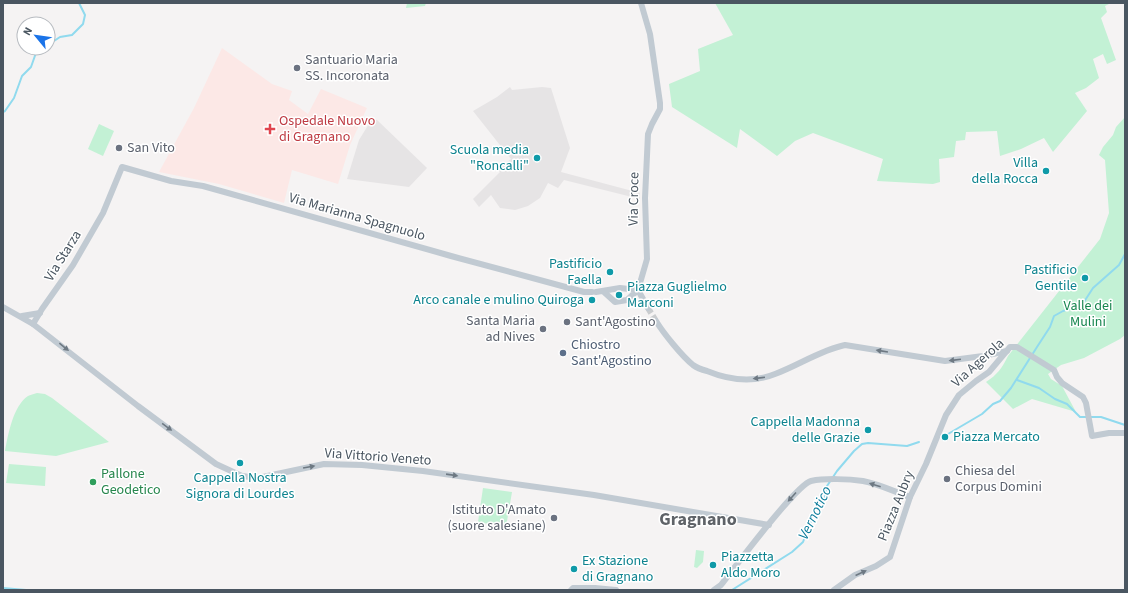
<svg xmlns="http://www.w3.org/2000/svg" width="1128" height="593" viewBox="0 0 1128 593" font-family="'Source Sans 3',sans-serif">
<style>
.education{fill:#e6e4e5}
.medical{fill:#fce8e6}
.green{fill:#c3f1d5}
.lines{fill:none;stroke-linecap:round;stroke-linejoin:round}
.stream{stroke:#90daee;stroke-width:2}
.minor-tunnel{stroke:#caccce;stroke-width:6;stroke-dasharray:6 3;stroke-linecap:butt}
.minor{stroke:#c1cad2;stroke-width:6}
.oneway{fill:#6e7983}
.worship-dot{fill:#6b7280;stroke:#fff;stroke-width:1.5}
.health-dot{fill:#e0444e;stroke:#fff;stroke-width:1.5}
.culture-dot{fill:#0f9aa8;stroke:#fff;stroke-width:1.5}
.service-dot{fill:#5c6f8a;stroke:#fff;stroke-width:1.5}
.leisure-dot{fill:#2e9e5b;stroke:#fff;stroke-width:1.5}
.labels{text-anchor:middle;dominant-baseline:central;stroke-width:3;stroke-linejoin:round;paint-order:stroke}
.worship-label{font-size:14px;fill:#5b616d;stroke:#fff;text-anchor:start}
.health-label{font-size:14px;fill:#be3a42;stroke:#fff;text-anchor:start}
.culture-label{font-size:14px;fill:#0d838f;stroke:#fff;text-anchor:end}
.street-label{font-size:14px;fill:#4a5661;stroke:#fff}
.park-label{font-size:14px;fill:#17864f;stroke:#fff}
.service-label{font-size:14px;fill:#4e5e75;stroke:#fff;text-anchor:start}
.leisure-label{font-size:14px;fill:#27864d;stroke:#fff;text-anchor:start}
.water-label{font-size:15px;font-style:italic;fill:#0c7c9b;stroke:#fff}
.district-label{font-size:18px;font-weight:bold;fill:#5f6368;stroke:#fff}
</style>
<rect width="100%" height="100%" fill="#f5f3f3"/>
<g class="education">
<polygon points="510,87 512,90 542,87 551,88 570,148 561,172 640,193 640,199 564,180 558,188 548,183 540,198 528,206 515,210 500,208 491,195 479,207 473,199 500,172 497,170 511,159 473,111 497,97"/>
<polygon points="372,119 377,120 427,168 409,187 347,179 359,140"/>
</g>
<polygon class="medical" points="222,48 272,84 292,91 289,100 308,114 321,89 367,108 350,145 338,184 292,170 284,203 219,184 159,172 194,108"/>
<g class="green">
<polygon points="407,3 426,3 425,6 406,8"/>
<polygon points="715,3 1111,3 1105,6 1107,12 1101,18 1116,60 1107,64 1103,54 1093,59 1099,78 1086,88 1075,93 1087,111 1053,152 1044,138 1021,149 1000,156 997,131 966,132 965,140 956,141 954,157 939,159 940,182 933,184 877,181 883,159 813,133 795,141 777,156 740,129 737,148 672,107 669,84 700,71 698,49 733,35"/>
<path d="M1125,117V335L1120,339L1084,358L1061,365L1048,374L1051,379L1062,386L1076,412L1032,399L1013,409L986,382C997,375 1002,368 1008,356L1100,239L1109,213L1105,160L1099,155L1103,147L1113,135L1116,127Z"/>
<polygon points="99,124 114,131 103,156 88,149"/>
<path d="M37,393L45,394L52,398L109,442L56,456L5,451C8,435 13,406 28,396C30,395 34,394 37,393Z"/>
<polygon points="9,464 46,467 45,486 6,483"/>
<polygon points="483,488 512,492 506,527 478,522"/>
<polygon points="696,550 704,551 703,562 697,568 694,567"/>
</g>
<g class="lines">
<g class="stream">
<polyline points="48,45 60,37 72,35 83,24 85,15 79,3"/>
<polyline points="3,112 5,111 14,98 22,76 31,67 37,50 41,48"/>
<polyline points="1017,380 1039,388 1055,399 1067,404 1080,417 1101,417 1125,425"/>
<polyline points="948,434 982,414 993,404 1000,401 1011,388 1037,347 1050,327 1054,316 1063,311 1082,305 1093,288 1119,265 1125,254"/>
<polyline points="3,588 26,590"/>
<polyline points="480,590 492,590"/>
<polyline points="732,590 792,552 803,542 816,508 825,497 827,486 837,471 854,451 862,444 868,443 907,446 919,442"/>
</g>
<polyline class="minor-tunnel" points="648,308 656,321"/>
<g class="minor">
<polyline points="641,3 650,34 660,103 660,109 652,124 648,134 645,198 647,259 638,290 648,308"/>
<polyline points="596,292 620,288 638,290 627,300 615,302 604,292"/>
<polyline points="3,307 33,324 42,309 73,265 103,213 122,167 171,181 203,186 451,256 584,292 592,292"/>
<polyline points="22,316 40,313"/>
<path d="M656,321C664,334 682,356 693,365C697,368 703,370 707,371C729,380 753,383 775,374C799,365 821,350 845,345L945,361L983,356L1007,351"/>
<polyline points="33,324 138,406 216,464 242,476 258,478 324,464 362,465 423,471 594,495 769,525"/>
<polyline points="571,590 573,588 595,588 616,590"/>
<path d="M714,590L721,585C735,567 796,485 811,481C825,478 849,479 863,481C879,484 895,492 910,497"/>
<polyline points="834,590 855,575 876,566 890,557 910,497 926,464 946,415 959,395 976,381 989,372 1010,347 1017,347 1054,370 1057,377 1062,383 1083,397 1086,403 1092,436 1109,433 1125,433"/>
</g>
</g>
<defs><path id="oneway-solid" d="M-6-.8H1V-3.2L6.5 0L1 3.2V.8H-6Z"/></defs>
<g class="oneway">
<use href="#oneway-solid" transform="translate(64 347) rotate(39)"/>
<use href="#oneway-solid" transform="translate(882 351) rotate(-171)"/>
<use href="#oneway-solid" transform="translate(955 360) rotate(173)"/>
<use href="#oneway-solid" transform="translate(759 378) rotate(173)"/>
<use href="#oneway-solid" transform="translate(167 427) rotate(36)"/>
<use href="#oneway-solid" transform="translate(309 467) rotate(-10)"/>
<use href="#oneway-solid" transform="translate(452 475) rotate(8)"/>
<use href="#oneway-solid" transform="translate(875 485) rotate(-162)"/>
<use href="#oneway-solid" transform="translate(792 497) rotate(132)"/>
<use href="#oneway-solid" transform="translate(861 573) rotate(-25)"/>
</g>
<g class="worship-dot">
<circle cx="297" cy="68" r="4"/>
<circle cx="119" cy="148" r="4"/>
<circle cx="567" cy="322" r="4"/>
<circle cx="543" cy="329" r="4"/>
<circle cx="947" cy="479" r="4"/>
<circle cx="554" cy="518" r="4"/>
</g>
<path class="health-dot" d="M268 123h4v4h4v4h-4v4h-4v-4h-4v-4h4z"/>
<g class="culture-dot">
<circle cx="537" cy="158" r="4"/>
<circle cx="1046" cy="171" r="4"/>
<circle cx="610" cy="272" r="4"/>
<circle cx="1085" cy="278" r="4"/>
<circle cx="619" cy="295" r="4"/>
<circle cx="592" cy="300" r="4"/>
<circle cx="868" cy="430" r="4"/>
<circle cx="945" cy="437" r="4"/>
<circle cx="240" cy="463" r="4"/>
<circle cx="713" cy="565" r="4"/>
<circle cx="574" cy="569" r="4"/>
</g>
<circle class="service-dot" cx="563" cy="353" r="4"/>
<circle class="leisure-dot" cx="93" cy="482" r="4"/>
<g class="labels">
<g class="worship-label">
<text x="305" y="60">Santuario Maria<tspan x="305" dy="16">SS. Incoronata</tspan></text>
<text x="127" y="148">San Vito</text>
<text x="535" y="321" text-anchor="end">Santa Maria<tspan x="535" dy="16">ad Nives</tspan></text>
<text x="575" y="322">Sant'Agostino</text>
<text x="955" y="471">Chiesa del<tspan x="955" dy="16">Corpus Domini</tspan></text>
<text x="546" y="510" text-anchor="end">Istituto D'Amato<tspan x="546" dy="16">(suore salesiane)</tspan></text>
</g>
<g class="health-label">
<text x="279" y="121">Ospedale Nuovo<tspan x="279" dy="16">di Gragnano</tspan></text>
</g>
<g class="culture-label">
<text x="529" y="150">Scuola media<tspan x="529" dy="16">"Roncalli"</tspan></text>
<text x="1038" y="163">Villa<tspan x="1038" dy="16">della Rocca</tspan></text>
<text x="602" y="264">Pastificio<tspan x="602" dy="16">Faella</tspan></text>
<text x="1077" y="270">Pastificio<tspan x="1077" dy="16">Gentile</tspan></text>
<text x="627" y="287" text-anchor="start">Piazza Guglielmo<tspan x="627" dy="16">Marconi</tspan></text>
<text x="584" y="300">Arco canale e mulino Quiroga</text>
<text x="860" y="422">Cappella Madonna<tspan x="860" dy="16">delle Grazie</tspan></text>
<text x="953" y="437" text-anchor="start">Piazza Mercato</text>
<text x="240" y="478" text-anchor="middle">Cappella Nostra<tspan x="240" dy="16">Signora di Lourdes</tspan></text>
<text x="721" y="557" text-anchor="start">Piazzetta<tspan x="721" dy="16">Aldo Moro</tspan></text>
<text x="582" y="561" text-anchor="start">Ex Stazione<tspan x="582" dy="16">di Gragnano</tspan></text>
</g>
<g class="street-label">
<text transform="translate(634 199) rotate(-89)">Via Croce</text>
<text transform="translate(357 217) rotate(16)">Via Marianna Spagnuolo</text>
<text transform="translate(63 256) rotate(-58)">Via Starza</text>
<text transform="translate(978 363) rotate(-42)">Via Agerola</text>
<text transform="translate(378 457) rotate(4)">Via Vittorio Veneto</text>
<text transform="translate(896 506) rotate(-68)">Piazza Aubry</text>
</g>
<g class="park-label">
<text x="1088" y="306">Valle dei<tspan x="1088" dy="16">Mulini</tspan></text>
</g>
<g class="service-label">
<text x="571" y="345">Chiostro<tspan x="571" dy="16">Sant'Agostino</tspan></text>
</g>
<g class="leisure-label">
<text x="101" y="474">Pallone<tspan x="101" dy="16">Geodetico</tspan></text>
</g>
<g class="water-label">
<text transform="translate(815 513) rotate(-64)">Vernotico</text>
</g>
<g class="district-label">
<text x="698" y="519">Gragnano</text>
</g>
</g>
<rect width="1128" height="593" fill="none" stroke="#4a5661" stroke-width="8"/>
<g transform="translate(36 36) rotate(299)"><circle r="19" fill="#ffffff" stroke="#b7bbc0"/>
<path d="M0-3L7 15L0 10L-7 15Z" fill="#1a73e8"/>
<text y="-6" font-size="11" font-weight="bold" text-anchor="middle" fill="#4a5661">N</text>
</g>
</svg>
